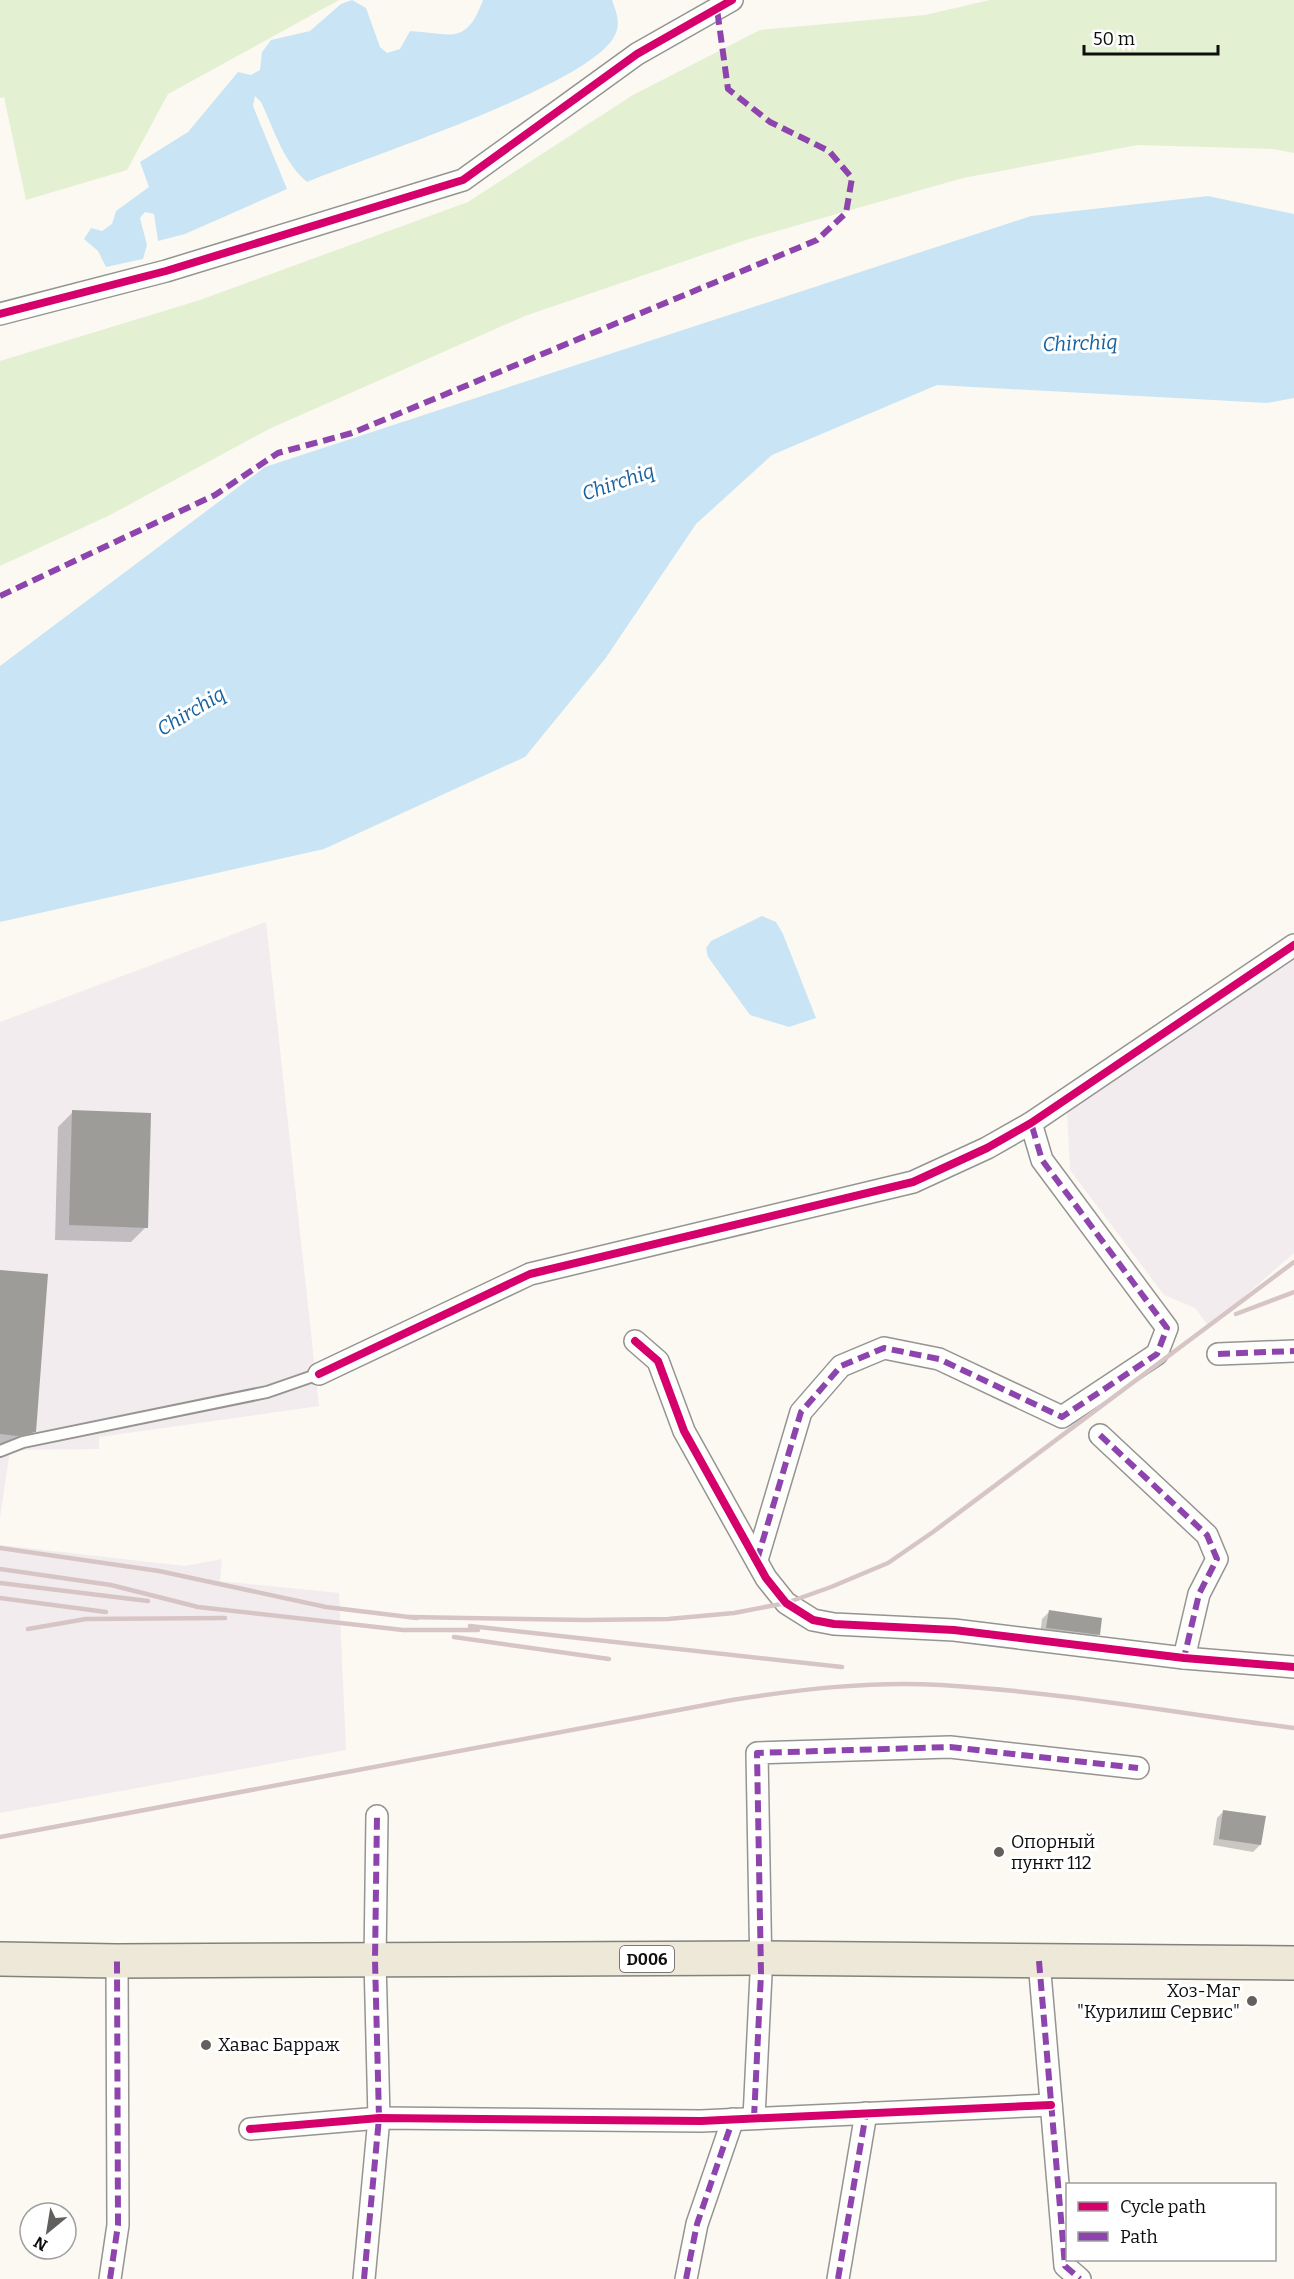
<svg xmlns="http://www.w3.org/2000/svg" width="1294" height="2279" viewBox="0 0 1294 2279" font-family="Bitter,serif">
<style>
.industrial{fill:#f2ecef}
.green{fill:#e4f0d2}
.water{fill:#c9e5f5}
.shadow{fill:#0003}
.building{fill:#9e9c98}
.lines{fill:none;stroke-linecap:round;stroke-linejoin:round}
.service-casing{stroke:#959491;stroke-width:14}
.minor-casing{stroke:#959491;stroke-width:24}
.primary-casing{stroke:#82817e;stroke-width:36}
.service{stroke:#fefefd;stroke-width:10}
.minor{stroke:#fefefd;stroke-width:21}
.primary{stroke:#ede8d8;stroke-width:33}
.rail{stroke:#d7c5c5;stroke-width:4.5}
.quiet{stroke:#8e44ad;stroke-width:6;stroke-dasharray:12 6;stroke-linecap:butt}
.cycleway-casing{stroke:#fff;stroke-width:11}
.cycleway{stroke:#d6006c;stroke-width:8}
.poi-dot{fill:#61605e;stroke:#fff;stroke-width:2}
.labels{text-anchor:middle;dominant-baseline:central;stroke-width:6;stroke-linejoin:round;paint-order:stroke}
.shield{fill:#fff;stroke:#565656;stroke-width:1.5}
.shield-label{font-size:16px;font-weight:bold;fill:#0e0e0e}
.poi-label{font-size:18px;fill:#0e0e0e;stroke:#fff;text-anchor:start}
.water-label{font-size:20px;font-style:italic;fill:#1662a0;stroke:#fff}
</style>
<rect width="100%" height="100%" fill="#fbf9f2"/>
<g class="industrial">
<polygon points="266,922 319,1406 99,1437 99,1449 10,1450 0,1518 0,1022"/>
<polygon points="1294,958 1294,1253 1209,1327 1195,1308 1164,1295 1070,1170 1067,1112"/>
<polygon points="0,1545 185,1566 222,1559 220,1581 339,1593 346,1750 0,1813"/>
</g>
<g class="green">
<polygon points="0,0 339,0 168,94 127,170 26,200 4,97 0,98"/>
<polygon points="990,0 1294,0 1294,153 1273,149 1138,145 963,178 749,239 525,316 269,429 110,515 0,566 0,361 200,300 468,202 633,95 760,30 925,15"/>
</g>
<g class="water">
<path d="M352,0L366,8L380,47L387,53L400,49L410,31C450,33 466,47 483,0H612C616,11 621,23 615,35C592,85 365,157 307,182C283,162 274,129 261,102L255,96L253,106L287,189L185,234L158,241L154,214L145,212L140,218L147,245L143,259L106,267L98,251L84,239L91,228L102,231L112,224L116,211L149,187L140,162L188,132L238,72L251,75L260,70L262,52L271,40L310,31L341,4Z"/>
<polygon points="1208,196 1294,214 1294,398 1267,403 937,385 772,455 696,524 605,659 525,757 324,849 0,922 0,666 265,467 1031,216"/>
<polygon points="762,916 776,922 783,934 816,1018 789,1027 750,1015 708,957 706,948 711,941"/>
</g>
<g class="shadow">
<polygon points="73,1112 146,1227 131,1242 55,1240 58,1127"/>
<polygon points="0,1271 34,1431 23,1442 0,1446"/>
<polygon points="1049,1612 1098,1634 1091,1641 1040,1635 1042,1619"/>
<polygon points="1224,1811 1260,1845 1253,1852 1213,1845 1217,1818"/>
</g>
<g class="building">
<polygon points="72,1110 151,1113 148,1228 69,1225"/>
<polygon points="0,1270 48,1274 36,1432 18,1436 0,1434"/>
<polygon points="1049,1610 1102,1618 1100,1635 1046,1628"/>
<polygon points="1223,1810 1266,1816 1261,1845 1219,1839"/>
</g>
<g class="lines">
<g class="service-casing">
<polyline id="service" points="0,1451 23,1442 267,1392 319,1374"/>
</g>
<g class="minor-casing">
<g id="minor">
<polyline points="0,314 166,271 463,180 637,54 732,0"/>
<polyline points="635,1341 658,1361 684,1431 766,1578 786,1603 813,1620 834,1624 954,1630 1184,1658 1294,1667"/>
<polyline points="1218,1354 1294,1351"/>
<polyline points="319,1374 530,1274 913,1182 987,1148 1031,1123 1294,945"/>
<polyline points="1100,1435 1207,1535 1217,1559 1199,1594 1184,1658"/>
<polyline points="757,1560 801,1412 841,1366 884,1348 939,1359 1062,1417 1157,1354 1167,1328 1042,1160 1031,1123"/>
<polyline points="1039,1961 1065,2266 1080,2279"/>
<polyline points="754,2118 761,1974 757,1753 950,1747 1138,1768"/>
<polyline points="250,2129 379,2118 701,2121 1051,2105"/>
<polyline points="110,2279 118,2225 117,1961"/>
<polyline points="364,2279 379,2118 375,1960 377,1816"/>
<polyline points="686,2279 697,2224 733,2119"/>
<polyline points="838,2279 866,2113"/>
</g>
</g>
<g class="primary-casing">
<polyline id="primary" points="0,1959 117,1961 761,1958 1294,1963"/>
</g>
<use href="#service" class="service"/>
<use href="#minor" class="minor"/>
<use href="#primary" class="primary"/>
<g class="rail">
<polyline points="1236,1314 1294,1292"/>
<polyline points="0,1548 159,1571 326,1607 417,1618"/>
<polyline points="0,1569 111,1585 198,1607 403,1630 478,1630"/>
<polyline points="0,1583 148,1601"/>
<polyline points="0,1598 106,1612"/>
<polyline points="409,1617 586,1620 668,1619 734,1613 786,1603 831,1587 888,1563 933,1532 1294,1262"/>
<polyline points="470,1626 842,1667"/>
<polyline points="28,1629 86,1619 225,1618"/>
<polyline points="454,1637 609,1659"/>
<path d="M0,1837L732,1700C802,1689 871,1681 941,1685C1059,1692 1177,1713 1294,1728"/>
</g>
<g class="quiet">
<polyline points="0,596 215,495 278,453 352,433 817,240 846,213 852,178 829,151 770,122 728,89 717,9"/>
<polyline points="1218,1354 1294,1351"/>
<polyline points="1100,1435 1207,1535 1217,1559 1199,1594 1184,1658"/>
<polyline points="757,1560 801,1412 841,1366 884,1348 939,1359 1062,1417 1157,1354 1167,1328 1042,1160 1031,1123"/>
<polyline points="1039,1961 1065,2266 1080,2279"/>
<polyline points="754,2118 761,1974 757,1753 950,1747 1138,1768"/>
<polyline points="110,2279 118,2225 117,1961"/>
<polyline points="364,2279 379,2118 375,1960 377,1816"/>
<polyline points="686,2279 697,2224 733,2119"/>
<polyline points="838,2279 866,2113"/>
</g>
<g class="cycleway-casing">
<g id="cycleway">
<polyline points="0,314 166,271 463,180 637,54 732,0"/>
<polyline points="635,1341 658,1361 684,1431 766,1578 786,1603 813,1620 834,1624 954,1630 1184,1658 1294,1667"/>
<polyline points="319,1374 530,1274 913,1182 987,1148 1031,1123 1294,945"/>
<polyline points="250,2129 379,2118 701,2121 1051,2105"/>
</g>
</g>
<use href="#cycleway" class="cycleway"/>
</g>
<g class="poi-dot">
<circle cx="999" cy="1852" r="6"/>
<circle cx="1252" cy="2001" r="6"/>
<circle cx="206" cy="2045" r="6"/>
</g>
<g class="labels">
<rect class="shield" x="620" y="1946" width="54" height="26" rx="4.5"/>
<g class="shield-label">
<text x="647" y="1959">D006</text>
</g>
<g class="poi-label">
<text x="1011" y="1842">Опорный<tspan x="1011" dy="21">пункт 112</tspan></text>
<text x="1240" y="1991" text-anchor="end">Хоз-Маг<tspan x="1240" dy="21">"Курилиш Сервис"</tspan></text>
<text x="218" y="2045">Хавас Барраж</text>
</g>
<g class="water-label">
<text transform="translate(1080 343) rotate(-2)">Chirchiq</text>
<text transform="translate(618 482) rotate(-19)">Chirchiq</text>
<text transform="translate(191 711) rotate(-31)">Chirchiq</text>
</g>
</g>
<rect x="1066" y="2183" width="210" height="78" fill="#ffffff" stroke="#9f9f9f" stroke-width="1.5"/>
<rect x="1078" y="2202" width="30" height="9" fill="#d6006c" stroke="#9f9f9f" stroke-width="1.5"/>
<text x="1120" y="2213" font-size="18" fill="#0e0e0e">Cycle path</text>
<rect x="1078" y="2232" width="30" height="9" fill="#8e44ad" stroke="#9f9f9f" stroke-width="1.5"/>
<text x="1120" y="2243" font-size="18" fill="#0e0e0e">Path</text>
<g transform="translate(48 2231) rotate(210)"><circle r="28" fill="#ffffff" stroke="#9f9f9f" stroke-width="1.5"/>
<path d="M0-4.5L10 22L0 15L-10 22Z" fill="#61605e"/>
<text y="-9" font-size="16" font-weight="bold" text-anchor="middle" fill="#0e0e0e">N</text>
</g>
<path d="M1084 45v9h134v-9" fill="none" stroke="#0e0e0e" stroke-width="3"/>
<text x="1093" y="45" font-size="18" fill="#0e0e0e" stroke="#ffffff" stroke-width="4.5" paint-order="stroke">50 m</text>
</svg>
